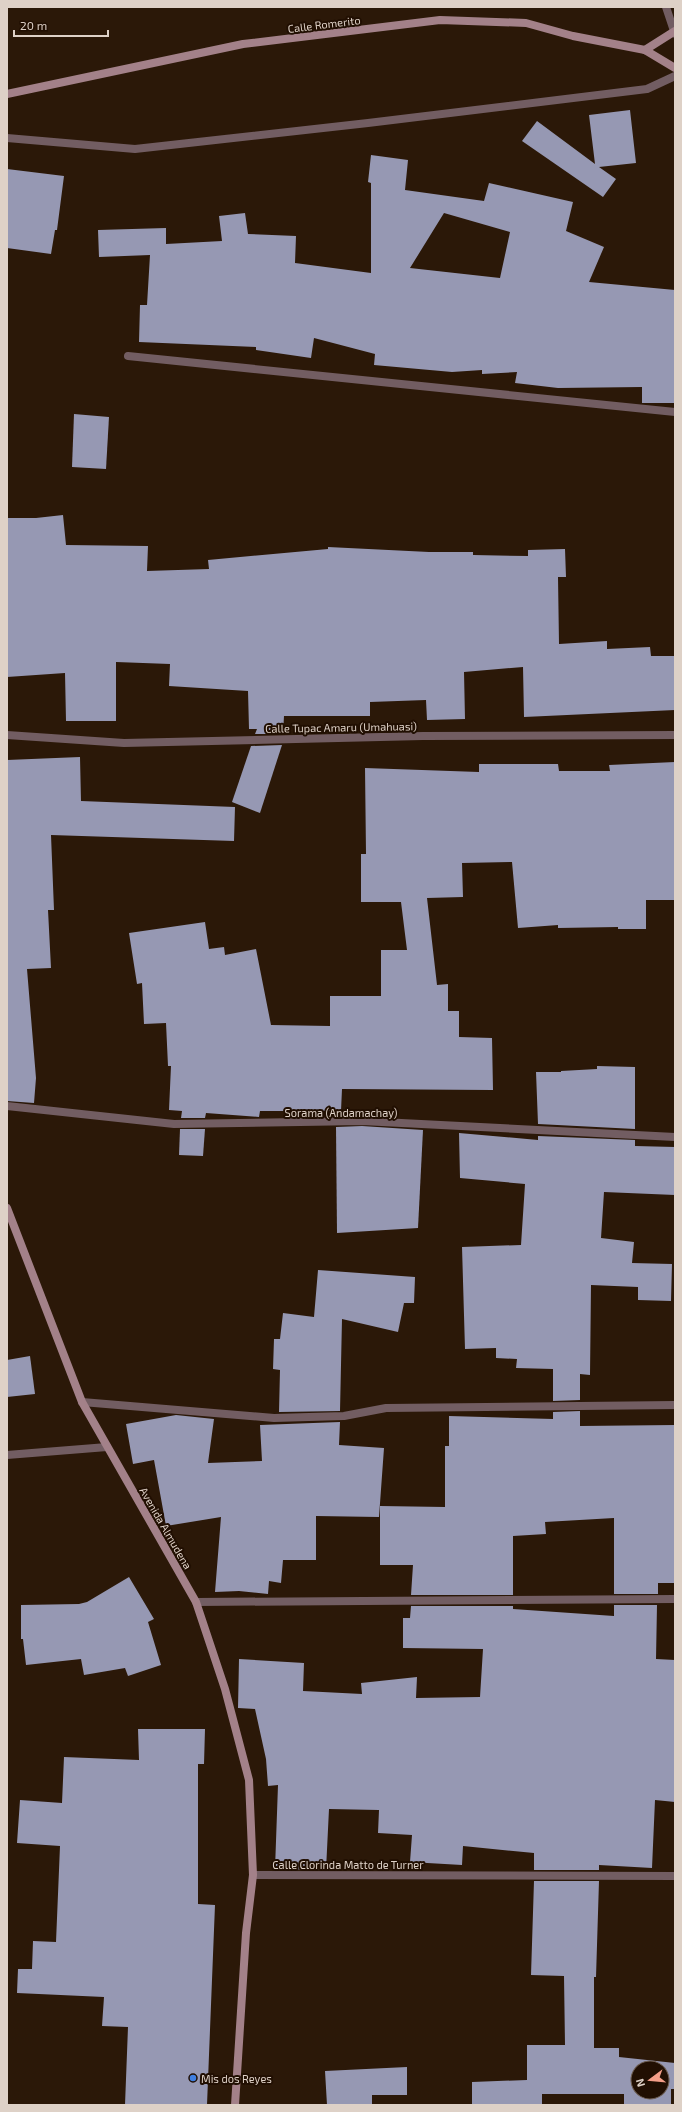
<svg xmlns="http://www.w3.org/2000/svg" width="682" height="2112" viewBox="0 0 682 2112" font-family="'Exo 2',sans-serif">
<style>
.building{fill:#9698b3;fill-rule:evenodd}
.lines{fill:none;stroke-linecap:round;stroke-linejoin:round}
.street{stroke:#725d62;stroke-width:8}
.secondary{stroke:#a38189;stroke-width:8}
.shop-dot{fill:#3f7fe0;stroke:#210f02;stroke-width:1.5}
.labels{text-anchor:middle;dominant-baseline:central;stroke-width:4;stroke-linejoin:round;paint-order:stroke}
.street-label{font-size:11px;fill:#ded1c7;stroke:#210f02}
.poi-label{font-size:11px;fill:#ded1c7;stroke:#210f02;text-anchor:start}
</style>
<rect width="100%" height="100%" fill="#2b1808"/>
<g class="building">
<polygon points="630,110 636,163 599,167 616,179 603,197 522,141 537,121 595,164 589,115"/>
<path d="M371,155L408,160L405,190L484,201L489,183L573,202L566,231L604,247L589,282L675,290V403H642V387L558,388L515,383L517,372L482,374V370L452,372L374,365L375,354L314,338L311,358L256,350V347L139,342L140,305H147L150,255L99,257L98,230L166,228V244L222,241L219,216L245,213L248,234L296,236L295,263L371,273V183L368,182ZM444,213L510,232L500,278L410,268Z"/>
<polygon points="7,169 64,176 57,230 55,230 51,254 7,248"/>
<polygon points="74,414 109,417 106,469 72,467"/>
<polygon points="63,515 66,545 148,546 147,571 209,569 208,560 328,549 328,547 429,552 473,552 473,555 528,556 528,550 565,549 566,577 558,577 559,644 607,641 607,649 650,647 651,656 675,656 675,710 524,717 523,667 464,672 465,719 427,720 426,700 370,702 370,716 284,716 283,734 255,734 257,729 249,729 248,691 169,686 170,664 116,662 116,721 66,721 65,673 7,677 7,518 36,518"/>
<polygon points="282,745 260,813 232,802 251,746"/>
<polygon points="80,757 81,801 235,807 234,841 51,835 54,910 48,910 51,968 27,969 36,1078 34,1103 7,1101 7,760"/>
<polygon points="675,762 675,900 646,900 646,929 618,929 618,927 558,928 558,925 518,928 512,862 462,863 463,897 427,898 437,985 448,984 448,1011 459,1011 459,1037 492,1038 493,1090 342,1089 341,1111 260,1111 259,1117 206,1113 205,1118 181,1118 182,1111 169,1110 171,1066 168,1066 166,1023 144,1024 142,983 137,984 129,933 205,922 209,949 224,947 225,955 256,949 271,1025 330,1026 330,996 381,996 381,950 407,950 401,902 361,902 361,854 366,854 365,768 479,772 479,764 558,764 559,771 610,771 609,765"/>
<polygon points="597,1066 635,1067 635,1129 538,1124 536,1072 561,1072 561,1071 597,1069"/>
<polygon points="362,1126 423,1130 418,1228 337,1233 336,1127"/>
<polygon points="180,1129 205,1129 203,1156 179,1155"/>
<polygon points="459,1133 538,1140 538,1136 635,1140 635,1146 675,1147 675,1195 604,1192 601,1238 634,1242 632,1263 672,1264 671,1301 638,1300 638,1287 591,1285 590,1375 580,1374 580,1400 553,1401 553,1369 516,1368 517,1359 496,1358 496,1348 465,1349 462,1247 521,1245 525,1184 460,1178"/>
<polygon points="318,1270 415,1277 414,1303 404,1303 398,1332 342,1319 340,1411 279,1412 280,1370 273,1369 274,1339 280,1339 283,1313 314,1317"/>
<polygon points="30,1356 35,1394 7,1397 7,1360"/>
<polygon points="580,1411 580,1426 675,1425 675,1583 658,1583 658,1594 614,1594 614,1518 545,1522 546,1534 513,1536 513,1595 411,1595 413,1565 380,1565 380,1506 445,1507 445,1446 449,1446 449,1416 553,1419 553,1412"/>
<polygon points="176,1415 214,1419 208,1463 262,1461 260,1425 340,1422 339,1445 384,1448 379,1517 316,1516 316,1560 283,1560 281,1583 269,1581 268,1594 239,1591 215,1592 221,1517 166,1526 154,1460 133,1464 126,1424"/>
<polygon points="129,1577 154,1619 148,1622 161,1665 128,1676 125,1668 84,1675 81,1659 26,1665 23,1639 21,1639 21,1605 79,1604 87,1602"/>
<polygon points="614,1605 657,1605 656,1659 675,1660 675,1802 655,1800 652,1868 599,1865 599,1870 534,1870 534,1853 463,1846 462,1865 410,1862 412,1835 378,1833 379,1810 329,1809 326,1870 275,1869 278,1785 268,1786 266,1759 255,1709 238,1708 239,1659 304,1663 303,1691 362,1694 361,1683 417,1677 416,1698 480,1697 483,1649 403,1648 403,1618 410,1618 411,1606 513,1606 513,1609 614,1616"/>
<polygon points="138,1729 205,1729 204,1764 198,1764 198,1904 215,1905 207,2105 125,2105 128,2027 102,2026 104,1997 17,1993 18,1969 32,1969 33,1941 56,1942 60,1846 17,1843 20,1800 62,1803 64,1757 139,1760"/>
<path d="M534,1881H599L596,1977H594V2048H619V2057L675,2063V2089H671V2105H624V2094H542V2105H472V2082L527,2080V2045H565L564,1976L531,1975ZM638,2068H662V2092H638Z"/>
<polygon points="407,2067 407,2095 372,2095 372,2105 327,2105 325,2071"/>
</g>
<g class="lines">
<g class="street">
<polyline points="666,7 675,34"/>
<polyline points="7,138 135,149 368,123 647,89 675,76"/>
<polyline points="128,356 675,412"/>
<polyline points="7,735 124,743 423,736 675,735"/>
<polyline points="7,1106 174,1124 362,1121 675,1137"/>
<polyline points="82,1402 274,1418 344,1416 386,1408 675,1405"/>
<polyline points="7,1455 107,1447"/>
<polyline points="196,1602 675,1599"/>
<polyline points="253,1875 675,1876"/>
</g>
<g class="secondary">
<polyline points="645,50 675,31"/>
<polyline points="7,94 243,44 440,20 526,23 573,36 645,50 675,68"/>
<polyline points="7,1208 82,1402 196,1602 225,1689 249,1780 253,1875 246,1933 235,2105"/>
</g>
</g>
<circle class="shop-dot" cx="193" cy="2078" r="4"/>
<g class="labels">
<g class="street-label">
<text transform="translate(324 24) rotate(-7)">Calle Romerito</text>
<text transform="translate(341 727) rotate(-1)">Calle Tupac Amaru (Umahuasi)</text>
<text x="341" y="1112">Sorama (Andamachay)</text>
<text transform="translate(166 1528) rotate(60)">Avenida Almudena</text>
<text x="348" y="1864">Calle Clorinda Matto de Turner</text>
</g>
<g class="poi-label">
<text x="201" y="2078">Mis dos Reyes</text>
</g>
</g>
<rect width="682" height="2112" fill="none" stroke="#ded1c7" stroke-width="16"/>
<g transform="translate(650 2080) rotate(254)"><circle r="19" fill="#210f02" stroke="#6d5d51"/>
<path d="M0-3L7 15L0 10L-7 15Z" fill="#f49e88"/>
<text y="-6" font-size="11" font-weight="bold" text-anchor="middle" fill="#ded1c7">N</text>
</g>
<path d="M14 30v6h94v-6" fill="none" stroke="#ded1c7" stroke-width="2"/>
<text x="20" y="30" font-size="12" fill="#ded1c7" stroke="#210f02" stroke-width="3" paint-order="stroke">20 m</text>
</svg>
